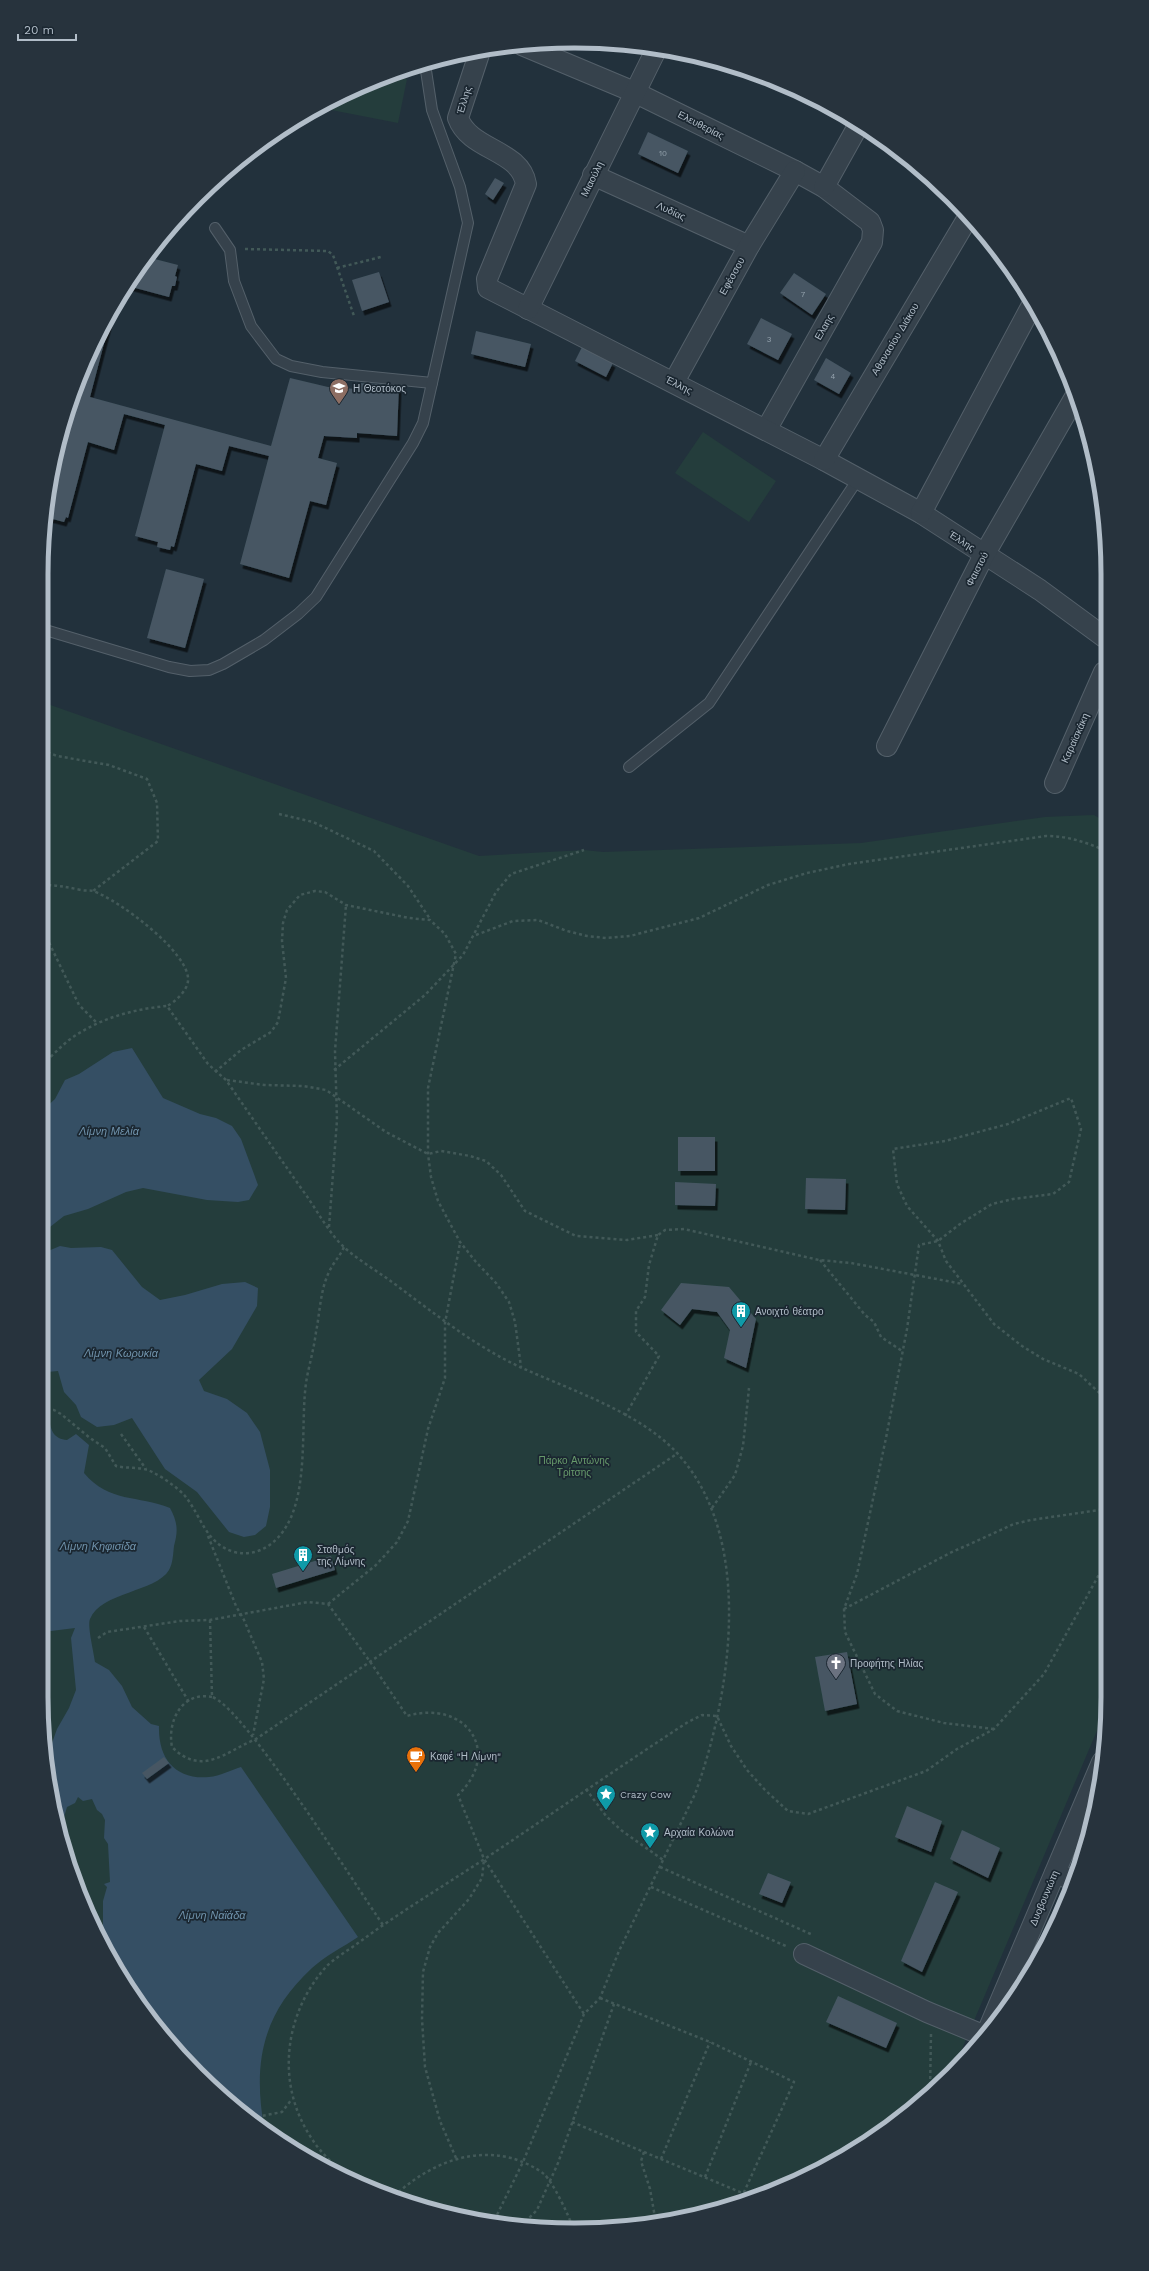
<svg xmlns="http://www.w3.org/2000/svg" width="1149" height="2271" viewBox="0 0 1149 2271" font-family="'Work Sans',sans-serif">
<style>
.green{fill:#243d3c}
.water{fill:#354f64}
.building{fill:#465763;filter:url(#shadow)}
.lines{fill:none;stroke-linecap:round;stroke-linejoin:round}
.lane-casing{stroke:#54606a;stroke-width:12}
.street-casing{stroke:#54606a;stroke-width:22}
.path{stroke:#425958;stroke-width:2.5;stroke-dasharray:3 3;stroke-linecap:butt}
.lane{stroke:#36424c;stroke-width:10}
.street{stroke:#36424c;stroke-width:20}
.labels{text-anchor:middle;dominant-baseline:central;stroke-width:3.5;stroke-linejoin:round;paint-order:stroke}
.number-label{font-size:8px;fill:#96a4af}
.street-label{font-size:10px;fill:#b1bdc8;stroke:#1b2731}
.poi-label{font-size:10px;fill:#b1bdc8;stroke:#1b2731;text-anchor:start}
.park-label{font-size:10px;fill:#679a6b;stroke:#1b2731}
.water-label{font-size:11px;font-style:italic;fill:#7093ac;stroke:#1b2731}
.rim{fill:none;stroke:#b1bdc8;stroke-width:5}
</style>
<defs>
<filter id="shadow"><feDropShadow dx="2.5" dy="4.5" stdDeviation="0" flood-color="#0009"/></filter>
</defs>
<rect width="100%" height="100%" fill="#22313c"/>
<g class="green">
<polygon points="389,76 407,79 398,123 321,108"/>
<polygon points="703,432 776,481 749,522 675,473"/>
<polygon points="42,702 479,856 584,850 603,852 861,843 1045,817 1094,815 1104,821 1107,1707 962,2049 970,2053 952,2074 871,2140 810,2175 713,2212 644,2225 540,2229 470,2220 371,2189 308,2158 223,2097 151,2021 112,1963 69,1868 51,1800 41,1697"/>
</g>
<g class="water">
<polygon points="132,1048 163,1098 200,1114 216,1118 232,1126 241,1139 258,1185 249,1200 238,1202 207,1200 143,1188 126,1192 88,1209 64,1216 41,1234 42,1114 44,1109 55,1099 65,1080 79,1074 113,1052"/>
<polygon points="60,1246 71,1248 101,1247 112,1250 142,1287 160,1300 185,1295 222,1284 245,1282 258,1288 257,1306 232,1349 199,1380 204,1391 227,1399 247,1413 260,1432 270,1470 270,1507 266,1526 255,1535 244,1537 229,1532 197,1492 165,1469 132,1418 114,1425 97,1427 81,1417 76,1405 64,1392 58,1371 47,1372 41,1370 41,1254"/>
<path d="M41,1419H49C51,1431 54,1439 67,1440L76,1434L89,1445L84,1473C109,1503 138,1495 170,1508C178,1523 178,1531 174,1546C173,1554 173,1563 169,1570C156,1592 101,1592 90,1619C87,1626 94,1653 95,1662L109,1670L122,1686L132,1707L151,1724L159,1726C158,1758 175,1780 209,1777C220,1776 231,1770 241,1767L358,1937C343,1947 325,1956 312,1968C262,2014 253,2063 264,2127L223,2097L151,2021L112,1963L103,1943V1901L107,1887L104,1884L110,1882L108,1844L104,1838L105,1820L102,1814L97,1810L92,1799L83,1801L78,1797L75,1803L67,1807L60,1831L51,1800L47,1757L57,1729L69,1708L76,1690L71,1638L75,1628L51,1631L41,1628V1558L45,1544L44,1530L41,1526Z"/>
</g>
<g class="building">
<polygon points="648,132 688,151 678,173 638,154"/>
<polygon points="495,178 504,183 493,200 485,194"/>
<polygon points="147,257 178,265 175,276 177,277 175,286 172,286 169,297 128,286"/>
<polygon points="379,272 389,302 362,311 352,280"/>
<polygon points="794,273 826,294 812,315 780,293"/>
<polygon points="112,313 90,397 271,446 290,378 328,387 357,389 357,383 399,385 397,436 357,433 357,438 324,436 318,458 337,463 326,505 310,501 289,578 240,564 269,456 229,446 222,471 196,464 174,547 171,546 170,550 157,547 158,542 135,536 165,425 124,414 114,450 88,442 68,518 66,517 64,522 49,518 51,513 47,512 59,437 75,394 80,395 88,366 86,366 96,339"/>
<polygon points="761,318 792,334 778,360 747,344"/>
<polygon points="476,331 531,344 525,367 471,354"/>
<polygon points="582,347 613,363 606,377 575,361"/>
<polygon points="826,358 851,373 839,394 814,380"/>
<polygon points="166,569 204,579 185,648 147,638"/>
<rect x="678" y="1137" width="37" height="34"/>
<polygon points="806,1178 846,1179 845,1210 805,1209"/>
<polygon points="675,1182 716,1184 715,1206 675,1205"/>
<polygon points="681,1283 729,1287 756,1319 746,1368 724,1358 730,1330 717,1312 692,1309 680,1325 661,1310"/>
<polygon points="331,1556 335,1570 276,1588 272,1574"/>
<polygon points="847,1652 857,1704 825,1711 815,1657"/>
<polygon points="164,1757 169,1763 147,1779 142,1773"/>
<polygon points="907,1806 942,1821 931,1852 895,1837"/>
<polygon points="962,1830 1000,1848 988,1878 950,1859"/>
<polygon points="768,1873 791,1882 782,1903 759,1894"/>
<polygon points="935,1882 958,1892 922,1972 901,1961"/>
<polygon points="838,1996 897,2023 886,2048 826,2022"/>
</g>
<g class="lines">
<g class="lane-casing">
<g id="lane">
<polyline points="215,228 230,250 234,281 251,326 276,359 291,366 322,372 432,383 468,223 460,187 432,110 425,64"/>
<polyline points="42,629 169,667 190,671 209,670 223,664 264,640 298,614 316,597 413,443 423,423 432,383"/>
<polyline points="629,767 709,703 858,479"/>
</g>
</g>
<g class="street-casing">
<g id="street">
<polyline points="522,45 634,92 795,171 824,187 870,222 873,230 872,242 766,430"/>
<path d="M480,51L458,118C470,151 520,149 526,184L487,279L488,288L824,460L921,513L1040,590L1104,637"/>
<polyline points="593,175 749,246"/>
<polyline points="824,187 858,126"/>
<polyline points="528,309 656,50"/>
<polyline points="674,382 749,246 795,171"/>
<polyline points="824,460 967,219"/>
<polyline points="921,513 1031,307"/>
<polyline points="887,746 984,555 1075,397"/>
<polyline points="1055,783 1104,672"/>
<polyline points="1055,1873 1073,1880"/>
<polyline points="804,1954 927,2012 985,2036"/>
<polyline points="986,2035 1102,1762"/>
</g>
</g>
<g class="path">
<polyline points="245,249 328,251 333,255 354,316"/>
<polyline points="337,268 381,257"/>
<polyline points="42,750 57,756 109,765 147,779 157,803 158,841 93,891"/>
<polyline points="279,814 313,822 374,851 408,886 430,919"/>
<path d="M42,885C56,885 67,887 81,890C85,891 89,890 93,891C117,899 191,953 188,981C187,991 175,1002 167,1006"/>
<polyline points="42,914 43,930 79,1005 97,1023"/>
<path d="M476,935L513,921L538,920L567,931L587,936L606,938L630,936L699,918L768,885L807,873L849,864L1046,836C1068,836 1085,842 1104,850"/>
<path d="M42,1065C51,1057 59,1048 69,1040C97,1019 133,1009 167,1006L208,1064L226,1080C253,1119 279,1157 306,1195C318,1212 330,1235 346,1249C360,1261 377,1271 392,1282C434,1313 473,1345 520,1367C566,1388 621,1406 661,1438C759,1518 733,1690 695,1794L619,1951L600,1998L584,2014L523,2162L493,2223"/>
<polyline points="334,1070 425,995 463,955 496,892 511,874 584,850"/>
<polyline points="215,1072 241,1050 271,1032 278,1022 286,978 282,941 283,923 287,910 300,895 315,891 325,892 346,905 409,918 430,920 445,934 456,954 428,1088 428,1154 431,1177 438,1201 460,1242 476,1262 496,1283 509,1302 515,1322 521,1367"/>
<polyline points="227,1080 264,1085 303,1086 326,1090 386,1132 428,1154 441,1151 470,1156 486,1161 501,1175 525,1211 576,1236 627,1240 658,1235"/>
<polyline points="329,1227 337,1120 335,1051 346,905"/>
<polyline points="820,1260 865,1315 874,1322 881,1337 902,1351"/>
<path d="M41,1410H54L61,1414L90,1438L105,1448L116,1466C128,1469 143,1466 154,1473C164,1478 178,1488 185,1496C202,1517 205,1543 234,1552C246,1555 257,1553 268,1546C315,1515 298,1424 307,1377C310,1362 314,1348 316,1332C320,1313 320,1289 330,1270C334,1262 340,1256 344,1247"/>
<polyline points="625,1416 659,1356 636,1332 636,1311 645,1297 649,1265 658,1235 665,1230 684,1229 819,1260 851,1263 963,1284"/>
<polyline points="121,1434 146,1469"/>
<polyline points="712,1508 735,1475 743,1446 749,1388"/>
<polyline points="208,1536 236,1606 244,1620 262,1662 264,1679 253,1735"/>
<polyline points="328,1604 376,1565 397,1542 408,1521 428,1429 445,1378 445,1323 460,1243"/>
<polyline points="844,1609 950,1553 1014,1524 1031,1520 1106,1509"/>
<path d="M210,1620L212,1697C242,1705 358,1889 383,1925"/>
<polyline points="144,1627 189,1702"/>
<polyline points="41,1637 43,1637"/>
<path d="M98,1638L107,1632L180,1621L210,1620L308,1602L328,1604L371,1663L407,1716C466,1699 503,1752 458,1795L484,1859L584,2014"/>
<path d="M212,1697C182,1691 167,1721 172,1747C202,1777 225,1752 256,1739L678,1453"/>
<polyline points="994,1729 944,1723 897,1711 875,1694 845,1632 844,1609 857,1574 886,1438 907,1329 919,1245 938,1241 960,1224 992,1204 1013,1199 1053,1194 1069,1182 1081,1129 1071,1098 1008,1124 945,1141 893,1149 897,1184 907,1206 938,1241 946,1261 994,1324 1022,1346 1043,1359 1079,1374 1106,1399"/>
<polyline points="586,1789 606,1816 621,1830 663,1860"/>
<polyline points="660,1867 813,1935"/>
<polyline points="651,1887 788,1947"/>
<polyline points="600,1998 710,2042 794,2082 740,2201"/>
<polyline points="930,2091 931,2034"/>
<polyline points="251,2118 282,2112 292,2099"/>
<polyline points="572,2122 752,2197"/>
<polyline points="644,2152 641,2161 650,2189 656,2223"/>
<polyline points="456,2158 440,2121 425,2067 422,2019 423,1972 430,1947 438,1933 469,1899 482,1878 484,1859"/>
<polyline points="661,2159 710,2042"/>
<polyline points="705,2177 751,2062"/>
<path d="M352,2181C338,2168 322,2155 312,2139C276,2086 283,2016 325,1968C334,1958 349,1950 361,1941C400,1912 442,1887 483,1860C552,1814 619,1767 688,1722L702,1715L717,1716L731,1746L747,1770L765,1790L788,1811L808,1814L926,1771L957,1749L994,1729L1044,1674L1106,1562"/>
<path d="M394,2196C426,2167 467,2147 511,2158C522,2161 535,2167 544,2174C553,2182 569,2216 573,2228"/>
<polyline points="521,2226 537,2210 558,2163 614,2004"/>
</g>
<use href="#lane" class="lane"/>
<use href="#street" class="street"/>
</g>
<defs>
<g id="school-pin" transform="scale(1)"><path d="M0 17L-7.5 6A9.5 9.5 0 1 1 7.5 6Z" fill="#8d6e63" stroke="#1b2731"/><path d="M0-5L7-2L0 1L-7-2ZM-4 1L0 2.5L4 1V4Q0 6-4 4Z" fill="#fff"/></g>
<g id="building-pin" transform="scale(1)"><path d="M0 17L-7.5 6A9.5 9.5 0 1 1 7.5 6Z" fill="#0f9aa8" stroke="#1b2731"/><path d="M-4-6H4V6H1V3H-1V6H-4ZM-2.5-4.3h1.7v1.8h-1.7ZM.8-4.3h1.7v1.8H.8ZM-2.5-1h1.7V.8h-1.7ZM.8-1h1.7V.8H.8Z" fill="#fff"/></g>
<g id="church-pin" transform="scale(1)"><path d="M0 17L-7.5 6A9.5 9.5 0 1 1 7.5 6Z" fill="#6b7280" stroke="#1b2731"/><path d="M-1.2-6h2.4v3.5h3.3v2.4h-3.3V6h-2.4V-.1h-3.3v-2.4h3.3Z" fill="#fff"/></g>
<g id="cafe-pin" transform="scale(1)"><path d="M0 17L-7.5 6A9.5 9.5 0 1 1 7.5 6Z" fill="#e8710a" stroke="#1b2731"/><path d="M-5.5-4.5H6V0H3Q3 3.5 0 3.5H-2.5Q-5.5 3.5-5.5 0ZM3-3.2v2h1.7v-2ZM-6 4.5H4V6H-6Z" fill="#fff"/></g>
<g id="sight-pin" transform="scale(1)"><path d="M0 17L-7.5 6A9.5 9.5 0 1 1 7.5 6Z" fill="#0f9aa8" stroke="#1b2731"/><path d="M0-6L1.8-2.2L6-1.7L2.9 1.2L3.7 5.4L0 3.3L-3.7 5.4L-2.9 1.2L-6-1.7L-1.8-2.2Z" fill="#fff"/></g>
</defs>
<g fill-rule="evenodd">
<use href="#school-pin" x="339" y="388"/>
<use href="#building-pin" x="741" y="1311"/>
<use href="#building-pin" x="303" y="1555"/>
<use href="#church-pin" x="836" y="1663"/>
<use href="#cafe-pin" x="416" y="1756"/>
<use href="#sight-pin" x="606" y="1794"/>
<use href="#sight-pin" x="650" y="1832"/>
</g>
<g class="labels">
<g class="number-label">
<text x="663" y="153">10</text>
<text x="803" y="294">7</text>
<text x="769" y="339">3</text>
<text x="833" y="376">4</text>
</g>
<g class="street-label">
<text transform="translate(464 100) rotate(-73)">Έλλης</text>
<text transform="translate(701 125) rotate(27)">Ελευθερίας</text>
<text transform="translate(592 179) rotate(-64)">Μιαούλη</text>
<text transform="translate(671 211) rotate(25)">Λυδίας</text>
<text transform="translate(732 276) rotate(-61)">Εφέσσου</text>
<text transform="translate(824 327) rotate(-61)">Ελαης</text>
<text transform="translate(895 339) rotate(-59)">Αθανασίου Διάκου</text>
<text transform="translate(679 385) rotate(27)">Έλλης</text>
<text transform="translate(962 541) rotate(33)">Έλλης</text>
<text transform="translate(977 569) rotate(-63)">Φαιστού</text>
<text transform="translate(1075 738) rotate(-66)">Καραϊσκάκη</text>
<text transform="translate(1044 1898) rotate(-67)">Δυοβουνιώτη</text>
</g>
<g class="poi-label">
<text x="353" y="388">Η Θεοτόκος</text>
<text x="755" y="1311">Ανοιχτό θέατρο</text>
<text x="317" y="1549">Σταθμός<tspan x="317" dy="12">της Λίμνης</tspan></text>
<text x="850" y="1663">Προφήτης Ηλίας</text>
<text x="430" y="1756">Καφέ "Η Λίμνη"</text>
<text x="620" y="1794">Crazy Cow</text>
<text x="664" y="1832">Αρχαία Κολώνα</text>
</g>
<g class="park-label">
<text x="574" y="1460">Πάρκο Αντώνης<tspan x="574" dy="12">Τρίτσης</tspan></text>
</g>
<g class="water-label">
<text x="109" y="1131">Λίμνη Μελία</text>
<text x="121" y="1353">Λίμνη Κωρυκία</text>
<text x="98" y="1546">Λίμνη Κηφισίδα</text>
<text x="212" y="1915">Λίμνη Ναϊάδα</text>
</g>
</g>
<path d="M0 0H1149V2271H0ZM574 48H575A526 526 0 0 1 1101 574V1697A526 526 0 0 1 575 2223H574A526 526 0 0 1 48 1697V574A526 526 0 0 1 574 48Z" fill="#27333d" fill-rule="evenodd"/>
<path class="rim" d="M574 48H575A526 526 0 0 1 1101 574V1697A526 526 0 0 1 575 2223H574A526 526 0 0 1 48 1697V574A526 526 0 0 1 574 48Z"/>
<path d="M18 34v6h58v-6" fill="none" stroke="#b1bdc8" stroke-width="2"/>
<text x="24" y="34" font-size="12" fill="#b1bdc8" stroke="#1b2731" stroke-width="3" paint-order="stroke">20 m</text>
</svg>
